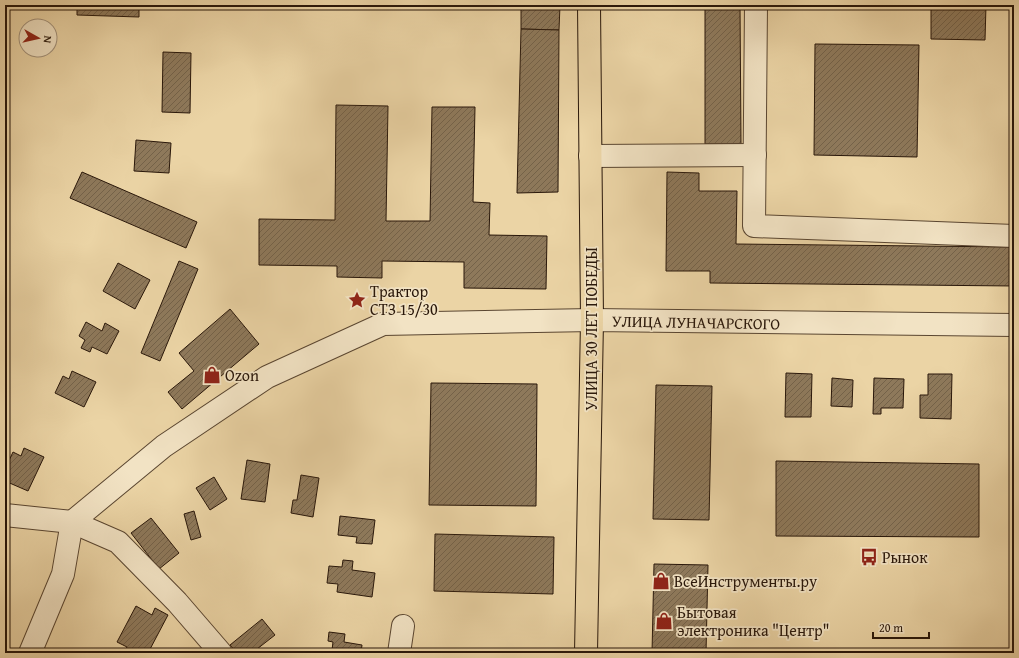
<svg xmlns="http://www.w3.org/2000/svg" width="1019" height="658" viewBox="0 0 1019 658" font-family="'Gentium Book Plus',serif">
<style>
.building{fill:url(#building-hatch);stroke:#29170a}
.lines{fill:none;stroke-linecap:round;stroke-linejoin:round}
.minor-casing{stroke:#5a4631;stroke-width:24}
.major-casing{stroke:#29170a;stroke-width:24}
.minor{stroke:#f2e3c4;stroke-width:22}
.major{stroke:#ebd4a5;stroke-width:22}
.labels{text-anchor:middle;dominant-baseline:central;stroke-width:3.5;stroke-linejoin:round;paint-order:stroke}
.poi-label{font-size:16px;fill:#29170a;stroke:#f2e3c4;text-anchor:start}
.street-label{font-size:16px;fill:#29170a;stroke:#f2e3c4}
</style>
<defs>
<pattern id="building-hatch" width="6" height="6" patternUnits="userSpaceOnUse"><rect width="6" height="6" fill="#8e795b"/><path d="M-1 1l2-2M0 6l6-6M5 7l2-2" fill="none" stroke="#746249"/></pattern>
</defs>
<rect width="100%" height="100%" fill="#ebd4a5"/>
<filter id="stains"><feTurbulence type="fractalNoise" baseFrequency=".005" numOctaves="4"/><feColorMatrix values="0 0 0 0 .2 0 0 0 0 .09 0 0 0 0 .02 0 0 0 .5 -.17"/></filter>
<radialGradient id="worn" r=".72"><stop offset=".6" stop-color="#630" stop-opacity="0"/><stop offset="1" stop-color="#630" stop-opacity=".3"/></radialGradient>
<g class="building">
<polygon points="77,5 139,5 139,17 77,15"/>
<polygon points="521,5 560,5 559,30 521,29"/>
<polygon points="705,5 740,5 741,144 705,144"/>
<polygon points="931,5 986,5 985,40 931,39"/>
<polygon points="521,29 559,30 558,192 517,193"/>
<polygon points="815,44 919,45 917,157 814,155"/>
<polygon points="163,52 191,53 190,113 162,112"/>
<polygon points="336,105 388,106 386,221 430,221 432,107 475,107 473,202 490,203 489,235 547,236 546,289 464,288 464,262 382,261 382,278 337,277 337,266 259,265 259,219 335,220"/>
<polygon points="136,140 171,143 169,173 134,171"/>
<polygon points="82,172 197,222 186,248 70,198"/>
<polygon points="667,172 699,173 699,191 737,191 736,244 1014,247 1014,286 710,283 710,271 666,271"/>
<polygon points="179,261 198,269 160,361 141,353"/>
<polygon points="118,263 150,280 135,309 103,291"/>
<polygon points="230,309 259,344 182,409 168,392 194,371 179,353"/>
<polygon points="86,322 102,331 105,323 119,331 107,354 92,347 90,352 81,348 85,340 79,336"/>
<polygon points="72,371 96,382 84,407 55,393 63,376 69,379"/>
<polygon points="786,373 812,374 811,417 785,417"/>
<polygon points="928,374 952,374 951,419 920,418 920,395 928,395"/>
<rect x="1011" y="375" width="3" height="39"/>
<polygon points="832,378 853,380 852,407 831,406"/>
<polygon points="874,378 904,379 903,408 881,408 881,414 873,414"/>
<polygon points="431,383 537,384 536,506 429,505"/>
<polygon points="656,385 712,386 709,520 653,519"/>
<polygon points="24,448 44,457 28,491 5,481 5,469 13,452 21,456"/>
<polygon points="247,460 270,464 265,502 241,499"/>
<polygon points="776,461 979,464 979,537 776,536"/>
<polygon points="301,475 319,478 313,517 291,513 293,500 297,500"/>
<polygon points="214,477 227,499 210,510 196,488"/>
<polygon points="194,511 201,537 191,540 184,514"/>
<polygon points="340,516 375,520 372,544 356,543 357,537 338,535"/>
<polygon points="151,518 179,553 159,569 131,533"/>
<polygon points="435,534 554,537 553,594 434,591"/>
<polygon points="343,560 353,561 352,570 375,573 372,597 337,592 338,584 327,583 329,566 342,567"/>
<polygon points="654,564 708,565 706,653 652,653"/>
<polygon points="136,606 152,615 155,608 168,615 148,653 123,653 127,647 117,642"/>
<polygon points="262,619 275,635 252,653 237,653 230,645"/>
<polygon points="329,632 345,634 344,642 362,645 361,653 319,653 319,649 332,650 333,642 328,641"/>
</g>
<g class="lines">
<g class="minor-casing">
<g id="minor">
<polyline points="756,5 754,226 1014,236"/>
<polyline points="590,156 755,155"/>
<polyline points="5,515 72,522 118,542 177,602 221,653"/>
<polyline points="72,522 164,446 267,377 383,324 592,320 1014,325"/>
<polyline points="30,653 63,574 72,522"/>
<polyline points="399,653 403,626"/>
</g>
</g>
<g class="major-casing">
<polyline id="major" points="586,653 592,320 589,5"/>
</g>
<use href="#minor" class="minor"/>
<use href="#major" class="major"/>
</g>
<defs>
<g id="sight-bare" transform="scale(1.38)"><path d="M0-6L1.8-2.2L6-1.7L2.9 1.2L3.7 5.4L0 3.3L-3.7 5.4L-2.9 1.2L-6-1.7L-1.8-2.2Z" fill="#8f2418" stroke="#f2e3c4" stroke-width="2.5" paint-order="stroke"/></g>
<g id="shop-bare" transform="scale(1.38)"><path d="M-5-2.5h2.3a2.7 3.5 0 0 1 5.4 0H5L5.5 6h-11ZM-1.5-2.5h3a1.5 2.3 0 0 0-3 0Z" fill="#8f2418" stroke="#f2e3c4" stroke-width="2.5" paint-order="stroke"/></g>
<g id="bus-bare" transform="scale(1.38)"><path d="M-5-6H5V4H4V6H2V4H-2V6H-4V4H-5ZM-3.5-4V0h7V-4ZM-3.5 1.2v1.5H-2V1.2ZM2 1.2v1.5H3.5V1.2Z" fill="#8f2418" stroke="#f2e3c4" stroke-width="2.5" paint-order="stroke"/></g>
</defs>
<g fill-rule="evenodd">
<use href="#sight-bare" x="357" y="300"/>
<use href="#shop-bare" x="212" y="375"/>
<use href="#bus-bare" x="869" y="557"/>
<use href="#shop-bare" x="661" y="581"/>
<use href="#shop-bare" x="664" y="621"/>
</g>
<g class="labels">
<g class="poi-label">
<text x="370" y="291">Трактор<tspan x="370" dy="18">СТЗ 15/30</tspan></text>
<text x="225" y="375">Ozon</text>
<text x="882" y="557">Рынок</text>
<text x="674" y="581">ВсеИнструменты.ру</text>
<text x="677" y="612">Бытовая<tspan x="677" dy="18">электроника "Центр"</tspan></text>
</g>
<g class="street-label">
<text transform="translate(696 322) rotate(1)">УЛИЦА ЛУНАЧАРСКОГО</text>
<text transform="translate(591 329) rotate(-90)">УЛИЦА 30 ЛЕТ ПОБЕДЫ</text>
</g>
</g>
<rect width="1019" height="658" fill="none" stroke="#ebd4a5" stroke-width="20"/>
<rect x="6" y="6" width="1007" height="646" fill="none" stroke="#29170a" stroke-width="2"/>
<rect x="10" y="10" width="999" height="638" fill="none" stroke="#29170a"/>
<g transform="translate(38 38) rotate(98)"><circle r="19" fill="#f2e3c4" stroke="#a2917a"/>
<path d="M0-3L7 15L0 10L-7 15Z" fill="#8f2418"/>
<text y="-6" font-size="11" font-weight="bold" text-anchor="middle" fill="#29170a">N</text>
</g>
<path d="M873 632v6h56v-6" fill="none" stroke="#29170a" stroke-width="2"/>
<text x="879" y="632" font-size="12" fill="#29170a" stroke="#f2e3c4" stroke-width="3" paint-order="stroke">20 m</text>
<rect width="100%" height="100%" filter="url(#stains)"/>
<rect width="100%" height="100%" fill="url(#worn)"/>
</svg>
